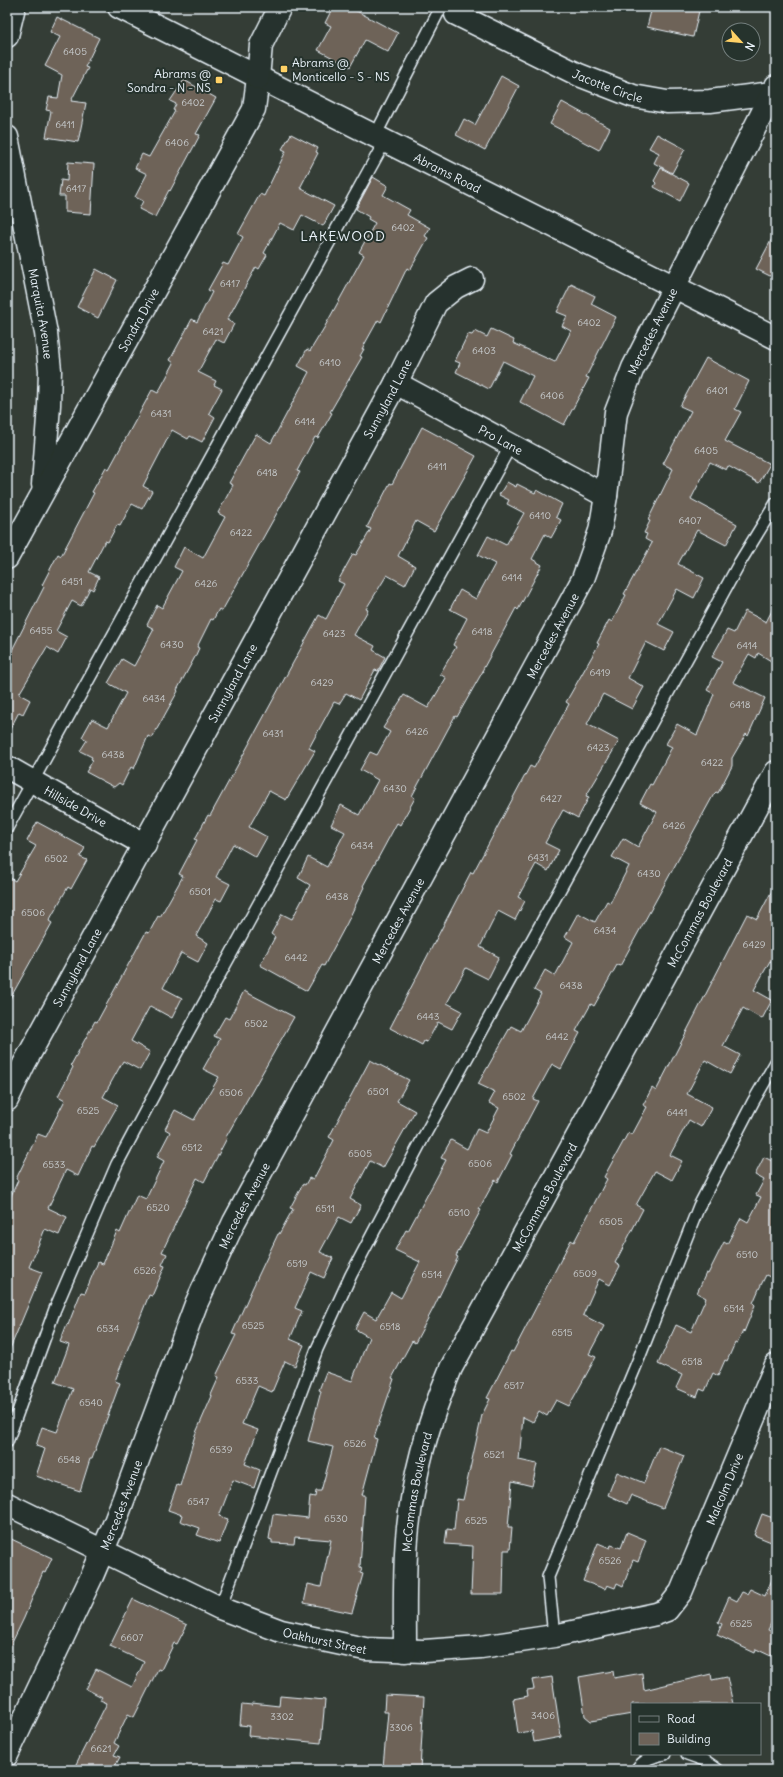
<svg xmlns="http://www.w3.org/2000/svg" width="783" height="1777" viewBox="0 0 783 1777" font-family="Delius,sans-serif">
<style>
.building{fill:#6e6359;stroke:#e8f1f8}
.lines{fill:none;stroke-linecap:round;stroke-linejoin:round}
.lane-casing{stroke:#e8f1f8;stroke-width:14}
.street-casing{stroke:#e8f1f8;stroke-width:25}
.secondary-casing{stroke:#e8f1f8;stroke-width:25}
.lane{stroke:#26332d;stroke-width:11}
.street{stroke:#26332d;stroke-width:22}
.secondary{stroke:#26332d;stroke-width:22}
.poi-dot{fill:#ffd166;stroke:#26332d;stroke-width:1.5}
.labels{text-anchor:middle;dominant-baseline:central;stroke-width:4;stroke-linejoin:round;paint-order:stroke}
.number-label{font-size:10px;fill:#caced0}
.poi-label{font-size:12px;fill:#e8f1f8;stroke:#26332d;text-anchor:start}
.street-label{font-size:12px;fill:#e8f1f8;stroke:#26332d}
.quarter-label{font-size:14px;letter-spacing:1px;fill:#e8f1f8;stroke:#26332d}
</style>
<rect width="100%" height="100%" fill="#343d36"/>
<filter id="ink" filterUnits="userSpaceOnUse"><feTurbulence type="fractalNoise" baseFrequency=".025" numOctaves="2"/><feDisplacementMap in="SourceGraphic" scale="8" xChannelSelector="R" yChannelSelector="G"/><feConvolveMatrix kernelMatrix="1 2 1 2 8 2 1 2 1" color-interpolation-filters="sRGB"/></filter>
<g filter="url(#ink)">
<g class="building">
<polygon points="333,7 349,7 398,33 388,52 365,40 350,67 318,50 331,26 325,23"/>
<polygon points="652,7 681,7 699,11 693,37 647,27"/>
<polygon points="57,17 99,38 85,67 88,68 71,101 86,103 78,142 46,137 51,111 46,110 49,97 58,98 62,75 45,66 60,37 50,32"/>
<polygon points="501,76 519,86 485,150 456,135 464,119 475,125"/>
<polygon points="184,80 216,98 196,134 200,135 170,191 169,190 155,217 139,209 143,201 135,197 147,174 135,168 142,154 149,157 175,111 173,110 176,104 170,101"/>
<polygon points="562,102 610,128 599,150 550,124"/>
<polygon points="291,134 318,148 316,152 318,153 300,188 334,206 323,226 302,215 294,230 280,223 264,253 267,255 259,269 256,267 227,320 234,324 224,343 216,339 198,372 216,381 214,385 222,389 209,413 215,417 202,442 190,436 188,439 172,430 143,486 152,491 142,509 132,504 120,526 117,525 108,542 105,541 89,572 99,577 93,590 90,588 81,606 72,601 56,631 67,637 58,654 47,647 19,694 30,700 23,714 19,712 7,735 7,660 44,587 42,585 58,554 61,556 94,493 92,492 106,467 109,469 152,390 158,393 174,363 170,360 192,319 197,322 212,292 208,290 223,263 228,265 243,237 238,234 260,194 264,196 286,151 282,149"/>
<polygon points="657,134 685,149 672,173 654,163 659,153 649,148"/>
<polygon points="68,162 94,164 91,214 65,212 65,196 59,196 61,180 67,181"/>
<polygon points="661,168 689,183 680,201 654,187 656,183 654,181"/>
<polygon points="373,177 388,186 383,195 410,210 407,215 430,228 425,236 428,238 410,270 407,268 381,322 378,320 362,349 364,349 360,356 362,357 330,412 332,413 318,438 315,437 297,471 300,472 222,611 219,609 213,620 211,619 197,647 199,648 195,657 177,690 178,691 152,738 148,736 134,769 131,767 122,785 119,783 114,787 86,772 93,760 91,759 92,757 80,751 87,740 82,737 92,719 108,727 126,693 108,683 122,659 134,666 154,629 147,625 157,605 162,608 182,571 174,567 184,547 203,558 225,517 218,513 233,485 229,483 256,434 271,443 309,372 298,366 307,349 310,351 324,328 364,255 359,252 375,223 368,219 369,217 356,209"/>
<polygon points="776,231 776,279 756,269"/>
<polygon points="96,269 117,280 98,318 77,307"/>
<polygon points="571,284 595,296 591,304 616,317 586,377 589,378 564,425 520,402 533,376 503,361 489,389 456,372 460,363 455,361 468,334 472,335 475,331 487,337 491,329 514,340 513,343 555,362 571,331 562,326 567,316 557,312"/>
<polygon points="706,358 749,381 735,409 741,412 725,441 770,464 759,483 728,466 726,470 710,462 691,499 737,524 726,545 697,530 678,564 704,578 694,598 677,589 658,624 674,632 664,651 646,642 628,678 644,687 632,709 603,694 587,724 619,741 586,796 589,797 578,818 563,810 545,843 559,850 548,871 536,864 518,897 525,901 515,920 498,911 480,947 499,957 488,979 466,968 447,1003 462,1011 452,1029 438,1022 427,1042 424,1041 422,1045 390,1028 471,872 473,873 530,766 534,768 569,704 566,702 599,644 597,643 609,620 612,622 626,595 624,594 652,543 645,539 647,534 644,533 650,521 648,520 673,469 663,464 691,411 680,406"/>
<polygon points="422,427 476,456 434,531 416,521 398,556 415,566 405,585 387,575 366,609 368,610 354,635 375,646 373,650 385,657 378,671 375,670 359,700 346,693 339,704 334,702 309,748 315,751 286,800 269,791 249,827 267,837 256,857 233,844 216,877 230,884 221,901 216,899 196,936 208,943 198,962 181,953 163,988 182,998 172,1018 150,1006 131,1041 150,1052 140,1070 123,1061 103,1097 118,1105 94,1147 92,1146 78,1176 66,1170 48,1208 67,1217 59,1235 45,1229 29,1267 42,1272 7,1356 7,1205 18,1180 16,1179 38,1134 46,1137 65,1100 58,1096 73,1067 71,1065 95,1021 97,1022 146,932 149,933 158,916 160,917 183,876 179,874 197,840 195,839 208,815 210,816 319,615 326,619 344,584 338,581 353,554 356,555 371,529 367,527 390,483 392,484"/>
<polygon points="507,482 516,487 517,484 535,493 537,490 562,504 556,517 561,520 551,538 545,534 532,559 542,565 518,610 516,608 482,671 483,671 457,717 455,716 412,796 415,798 400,825 397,823 363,886 364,887 347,923 324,966 322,965 307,991 260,965 275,937 271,934 282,914 292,919 310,885 298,878 308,857 327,867 345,832 331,825 341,805 359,815 378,780 360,770 370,752 377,755 390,732 383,728 404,695 428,708 446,678 440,674 456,647 453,645 467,618 450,609 460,590 476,599 495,564 478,555 488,536 506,545 524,513 507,504 509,500 499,495"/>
<polygon points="776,603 776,664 758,653 756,658 749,654 733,682 765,698 748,736 746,734 732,758 732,766 718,793 716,792 714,794 620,966 617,965 594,1006 591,1004 576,1031 580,1033 561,1069 552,1064 533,1099 538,1101 510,1154 512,1155 498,1182 495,1180 479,1209 481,1210 456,1256 458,1257 434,1307 415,1343 412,1341 392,1378 394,1379 374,1438 377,1439 362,1495 365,1495 360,1567 362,1568 360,1573 363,1574 352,1613 304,1603 308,1584 321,1587 331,1540 295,1537 294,1544 272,1543 272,1540 269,1539 273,1514 308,1518 310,1496 315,1497 316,1491 321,1491 333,1447 308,1441 321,1391 319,1390 326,1372 352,1381 369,1337 355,1329 364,1312 376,1319 391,1292 401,1298 420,1262 395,1250 406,1230 408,1231 446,1160 441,1158 451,1140 467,1149 477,1129 486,1133 499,1108 489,1103 495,1092 478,1084 511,1026 521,1031 541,994 534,990 545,970 555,976 573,942 565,937 578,913 595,922 607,901 610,903 629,866 612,857 623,838 638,847 657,812 640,803 650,784 652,785 672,747 666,744 677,724 697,735 714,694 707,690 722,662 712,657 727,630 734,633 745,611 766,622"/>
<polygon points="37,822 85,848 80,857 87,860 71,889 68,887 64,894 49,921 52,923 7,1004 7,876 15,881 36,846 27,841"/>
<polygon points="776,883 776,963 770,961 754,990 772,1000 762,1019 743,1008 723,1046 740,1055 730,1074 705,1060 687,1094 712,1107 701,1127 689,1120 670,1155 682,1161 672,1180 655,1171 636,1205 643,1209 615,1263 620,1266 610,1285 599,1279 583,1315 604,1326 589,1354 596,1357 569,1406 556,1400 547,1416 539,1411 533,1422 523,1417 519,1460 537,1464 532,1486 512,1481 508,1527 512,1527 510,1550 504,1550 503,1594 471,1594 473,1546 445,1544 447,1529 454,1530 457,1499 463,1500 482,1415 490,1399 487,1398 511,1351 513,1352 571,1240 574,1242 607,1179 604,1177 628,1133 632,1135 647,1107 643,1105 652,1088 656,1091 747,914 757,919"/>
<polygon points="244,991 294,1017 226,1137 227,1138 204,1182 197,1178 162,1252 167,1254 162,1265 165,1266 152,1296 149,1295 115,1381 120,1383 92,1459 90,1459 80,1491 36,1476 45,1449 36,1446 42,1427 57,1432 73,1389 55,1382 69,1345 60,1342 67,1324 68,1325 81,1292 85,1293 98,1262 103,1264 117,1231 120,1233 137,1195 146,1199 164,1161 157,1157 170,1132 165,1129 175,1110 194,1120 219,1077 203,1069 220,1039 214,1036 225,1017 229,1019"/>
<polygon points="370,1060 409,1080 397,1101 415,1111 383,1168 370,1161 350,1199 361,1205 351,1223 339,1217 320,1252 333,1258 324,1278 311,1272 295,1308 302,1311 290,1339 304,1345 295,1366 285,1361 272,1392 258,1386 242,1424 258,1430 245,1464 260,1470 254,1488 233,1480 219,1516 228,1519 219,1543 197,1535 200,1528 180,1521 182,1515 168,1510 177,1485 180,1486 195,1435 212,1396 211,1395 219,1377 216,1376 236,1335 232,1334 252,1289 278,1234 279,1234 293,1209 290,1208 303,1184 305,1185 309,1178 313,1180 334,1140 329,1137"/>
<polygon points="764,1157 774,1162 776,1158 776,1265 770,1277 766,1275 759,1289 753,1303 755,1305 744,1332 743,1331 737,1344 735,1343 727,1361 725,1360 718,1376 713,1373 705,1391 700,1389 697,1397 676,1388 682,1375 658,1364 676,1325 691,1332 706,1298 697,1293 706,1273 708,1274 724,1242 727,1244 741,1218 748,1222 761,1197 756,1195 764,1180 755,1175"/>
<polygon points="659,1446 684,1456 663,1508 631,1495 627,1504 608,1495 617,1472 644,1483"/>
<polygon points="762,1514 776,1519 776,1544 754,1535"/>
<polygon points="627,1532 646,1540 638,1562 633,1560 623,1586 617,1583 615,1588 607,1585 605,1589 583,1581 598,1543 610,1548 611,1545 621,1548"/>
<polygon points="7,1537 52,1558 45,1573 43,1572 24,1618 7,1653"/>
<polygon points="776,1570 776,1613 768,1630 776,1634 776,1645 771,1656 756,1649 755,1653 717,1635 722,1624 718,1622 729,1597 737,1601 742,1592 747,1594 750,1589 765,1596"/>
<polygon points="133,1599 187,1625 177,1644 174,1643 161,1670 158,1669 134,1717 128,1714 114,1743 119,1746 114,1755 120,1757 113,1770 73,1770 107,1703 100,1700 102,1697 86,1689 96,1669 132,1687 144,1662 110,1646"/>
<polygon points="613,1671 614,1678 642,1673 644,1690 711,1674 712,1680 727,1677 733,1704 632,1704 632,1714 591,1721 585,1716 579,1677"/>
<polygon points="552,1677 561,1737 534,1742 532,1731 518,1733 513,1699 528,1696 527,1690 534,1689 532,1680"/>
<polygon points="385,1695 424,1697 420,1770 383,1767 388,1712 384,1712"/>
<polygon points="280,1696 325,1700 321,1743 248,1736 249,1726 240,1725 242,1704 252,1705 252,1703 279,1706"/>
</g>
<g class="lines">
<g class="lane-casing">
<g id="lane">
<polyline points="375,136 441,7"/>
<polyline points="7,828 385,141"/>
<polyline points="7,1442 55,1309 117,1164 165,1074 511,445"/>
<polyline points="220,1608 317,1349 351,1275 423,1138 740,562 776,503"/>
<polyline points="554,1636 548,1577 637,1363 699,1206 753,1102 776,1062"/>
<polyline points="687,1754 704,1760 718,1770"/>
<path d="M636,1770C644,1759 653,1756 665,1754"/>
</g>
</g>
<g class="street-casing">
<g id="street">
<path id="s1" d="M456,14L579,75L633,96L667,102L710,101L772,93"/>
<polyline points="7,36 14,7"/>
<path id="s2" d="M7,137L46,333L50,370L49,405L43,485"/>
<path id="s3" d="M396,383L606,496"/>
<path id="s4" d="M7,558L254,109L258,78"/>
<path id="s5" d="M7,767L145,845"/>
<path id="s6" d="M7,1100L24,1064L396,383L436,303L456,287L472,279"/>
<path id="s7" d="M7,1504L220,1608L281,1631L365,1649L424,1651L481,1647L554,1636L656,1614L667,1610L681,1592L776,1365"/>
<path id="s8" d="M405,1651C405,1613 404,1575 407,1538C412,1479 428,1422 451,1368L776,772"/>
<path id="s9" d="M7,1755L92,1576L115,1522L196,1304L234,1222L583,579L600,531L606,496L616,412L633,368L776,86"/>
</g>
</g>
<g class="secondary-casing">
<g id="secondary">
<path id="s10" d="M119,7L776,338"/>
<polyline points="258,78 261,45 280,7"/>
</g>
</g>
<use href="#lane" class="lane"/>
<use href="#street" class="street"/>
<use href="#secondary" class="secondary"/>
</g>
</g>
<g class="poi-dot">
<rect x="280" y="65" width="8" height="8" rx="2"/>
<rect x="215" y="76" width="8" height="8" rx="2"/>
</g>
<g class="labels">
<g class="number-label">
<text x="75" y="51">6405</text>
<text x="193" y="102">6402</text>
<text x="65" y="124">6411</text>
<text x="177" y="142">6406</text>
<text x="76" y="188">6417</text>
<text x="403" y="227">6402</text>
<text x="230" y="283">6417</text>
<text x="589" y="322">6402</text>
<text x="213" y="331">6421</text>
<text x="484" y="350">6403</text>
<text x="330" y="362">6410</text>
<text x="717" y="390">6401</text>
<text x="552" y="395">6406</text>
<text x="161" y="413">6431</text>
<text x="305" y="421">6414</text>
<text x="706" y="450">6405</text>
<text x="437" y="466">6411</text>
<text x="267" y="472">6418</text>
<text x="540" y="515">6410</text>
<text x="690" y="520">6407</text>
<text x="241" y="532">6422</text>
<text x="512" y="577">6414</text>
<text x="72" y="581">6451</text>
<text x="206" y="583">6426</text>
<text x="41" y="630">6455</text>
<text x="482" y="631">6418</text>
<text x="334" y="633">6423</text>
<text x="172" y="644">6430</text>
<text x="747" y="645">6414</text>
<text x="600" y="672">6419</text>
<text x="322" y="682">6429</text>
<text x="154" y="698">6434</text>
<text x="740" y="704">6418</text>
<text x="417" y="731">6426</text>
<text x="273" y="733">6431</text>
<text x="598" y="747">6423</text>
<text x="113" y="754">6438</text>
<text x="712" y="762">6422</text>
<text x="395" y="788">6430</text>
<text x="551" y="798">6427</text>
<text x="674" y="825">6426</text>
<text x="362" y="845">6434</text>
<text x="538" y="857">6431</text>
<text x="56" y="858">6502</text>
<text x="649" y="873">6430</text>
<text x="200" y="891">6501</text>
<text x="337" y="896">6438</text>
<text x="33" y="912">6506</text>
<text x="605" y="930">6434</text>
<text x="754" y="944">6429</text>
<text x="296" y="957">6442</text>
<text x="571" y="985">6438</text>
<text x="428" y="1016">6443</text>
<text x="256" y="1023">6502</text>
<text x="557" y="1036">6442</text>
<text x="378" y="1091">6501</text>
<text x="231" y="1092">6506</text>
<text x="514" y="1096">6502</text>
<text x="88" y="1110">6525</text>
<text x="677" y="1112">6441</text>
<text x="192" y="1147">6512</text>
<text x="360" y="1153">6505</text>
<text x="480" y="1163">6506</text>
<text x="54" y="1164">6533</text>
<text x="158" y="1207">6520</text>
<text x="325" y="1208">6511</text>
<text x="459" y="1212">6510</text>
<text x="611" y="1221">6505</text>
<text x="747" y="1254">6510</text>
<text x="297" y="1263">6519</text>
<text x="145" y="1270">6526</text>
<text x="585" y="1273">6509</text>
<text x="432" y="1274">6514</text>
<text x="734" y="1308">6514</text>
<text x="253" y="1325">6525</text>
<text x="390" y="1326">6518</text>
<text x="108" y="1328">6534</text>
<text x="562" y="1332">6515</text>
<text x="692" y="1361">6518</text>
<text x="247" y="1380">6533</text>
<text x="514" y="1385">6517</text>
<text x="91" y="1402">6540</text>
<text x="355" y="1443">6526</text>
<text x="221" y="1449">6539</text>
<text x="494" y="1454">6521</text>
<text x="69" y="1459">6548</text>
<text x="198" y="1501">6547</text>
<text x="336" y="1518">6530</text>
<text x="476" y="1520">6525</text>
<text x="610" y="1560">6526</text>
<text x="741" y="1623">6525</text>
<text x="132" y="1637">6607</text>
<text x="543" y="1715">3406</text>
<text x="282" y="1716">3302</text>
<text x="401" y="1727">3306</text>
<text x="101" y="1748">6621</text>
</g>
<g class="poi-label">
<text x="292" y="62">Abrams @<tspan x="292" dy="14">Monticello - S - NS</tspan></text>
<text x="211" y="73" text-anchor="end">Abrams @<tspan x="211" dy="14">Sondra - N - NS</tspan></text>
</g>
<g class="street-label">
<text stroke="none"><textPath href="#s1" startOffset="168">Jacotte Circle</textPath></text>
<text stroke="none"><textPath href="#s10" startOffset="368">Abrams Road</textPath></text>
<text stroke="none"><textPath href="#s2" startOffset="180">Marquita Avenue</textPath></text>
<text stroke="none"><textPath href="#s4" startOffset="272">Sondra Drive</textPath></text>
<text stroke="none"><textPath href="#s9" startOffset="1571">Mercedes Avenue</textPath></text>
<text stroke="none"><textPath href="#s6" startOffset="798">Sunnyland Lane</textPath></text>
<text stroke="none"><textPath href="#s3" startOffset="119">Pro Lane</textPath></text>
<text stroke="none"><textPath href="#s9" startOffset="1247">Mercedes Avenue</textPath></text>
<text stroke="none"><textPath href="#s6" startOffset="474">Sunnyland Lane</textPath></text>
<text stroke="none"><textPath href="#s5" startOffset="79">Hillside Drive</textPath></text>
<text stroke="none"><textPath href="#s8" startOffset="808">McCommas Boulevard</textPath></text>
<text stroke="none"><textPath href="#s9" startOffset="923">Mercedes Avenue</textPath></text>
<text stroke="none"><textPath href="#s6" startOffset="150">Sunnyland Lane</textPath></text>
<text stroke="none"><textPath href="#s8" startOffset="484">McCommas Boulevard</textPath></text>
<text stroke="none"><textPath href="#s9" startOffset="599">Mercedes Avenue</textPath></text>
<text stroke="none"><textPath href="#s7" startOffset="829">Malcolm Drive</textPath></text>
<text stroke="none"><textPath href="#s8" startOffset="160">McCommas Boulevard</textPath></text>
<text stroke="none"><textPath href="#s9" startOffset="275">Mercedes Avenue</textPath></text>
<text stroke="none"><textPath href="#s7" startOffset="347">Oakhurst Street</textPath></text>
</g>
<g class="quarter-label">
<text x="343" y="236">LAKEWOOD</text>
</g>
</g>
<rect width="783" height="1777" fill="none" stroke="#26332d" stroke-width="24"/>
<rect x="12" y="12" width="759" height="1753" fill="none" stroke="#e8f1f8" stroke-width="1.5" filter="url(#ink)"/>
<rect x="631" y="1703" width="130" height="52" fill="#26332d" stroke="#747f7e"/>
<rect x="639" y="1716" width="20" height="6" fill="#26332d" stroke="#747f7e"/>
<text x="667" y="1723" font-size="12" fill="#e8f1f8">Road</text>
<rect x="639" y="1733" width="20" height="12" fill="#6e6359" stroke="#747f7e"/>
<text x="667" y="1743" font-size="12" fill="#e8f1f8">Building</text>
<g transform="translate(741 42) rotate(117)"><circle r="19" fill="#26332d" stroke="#747f7e"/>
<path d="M0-3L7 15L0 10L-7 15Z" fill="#ffd166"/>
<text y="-6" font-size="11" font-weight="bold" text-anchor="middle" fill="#e8f1f8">N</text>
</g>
</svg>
